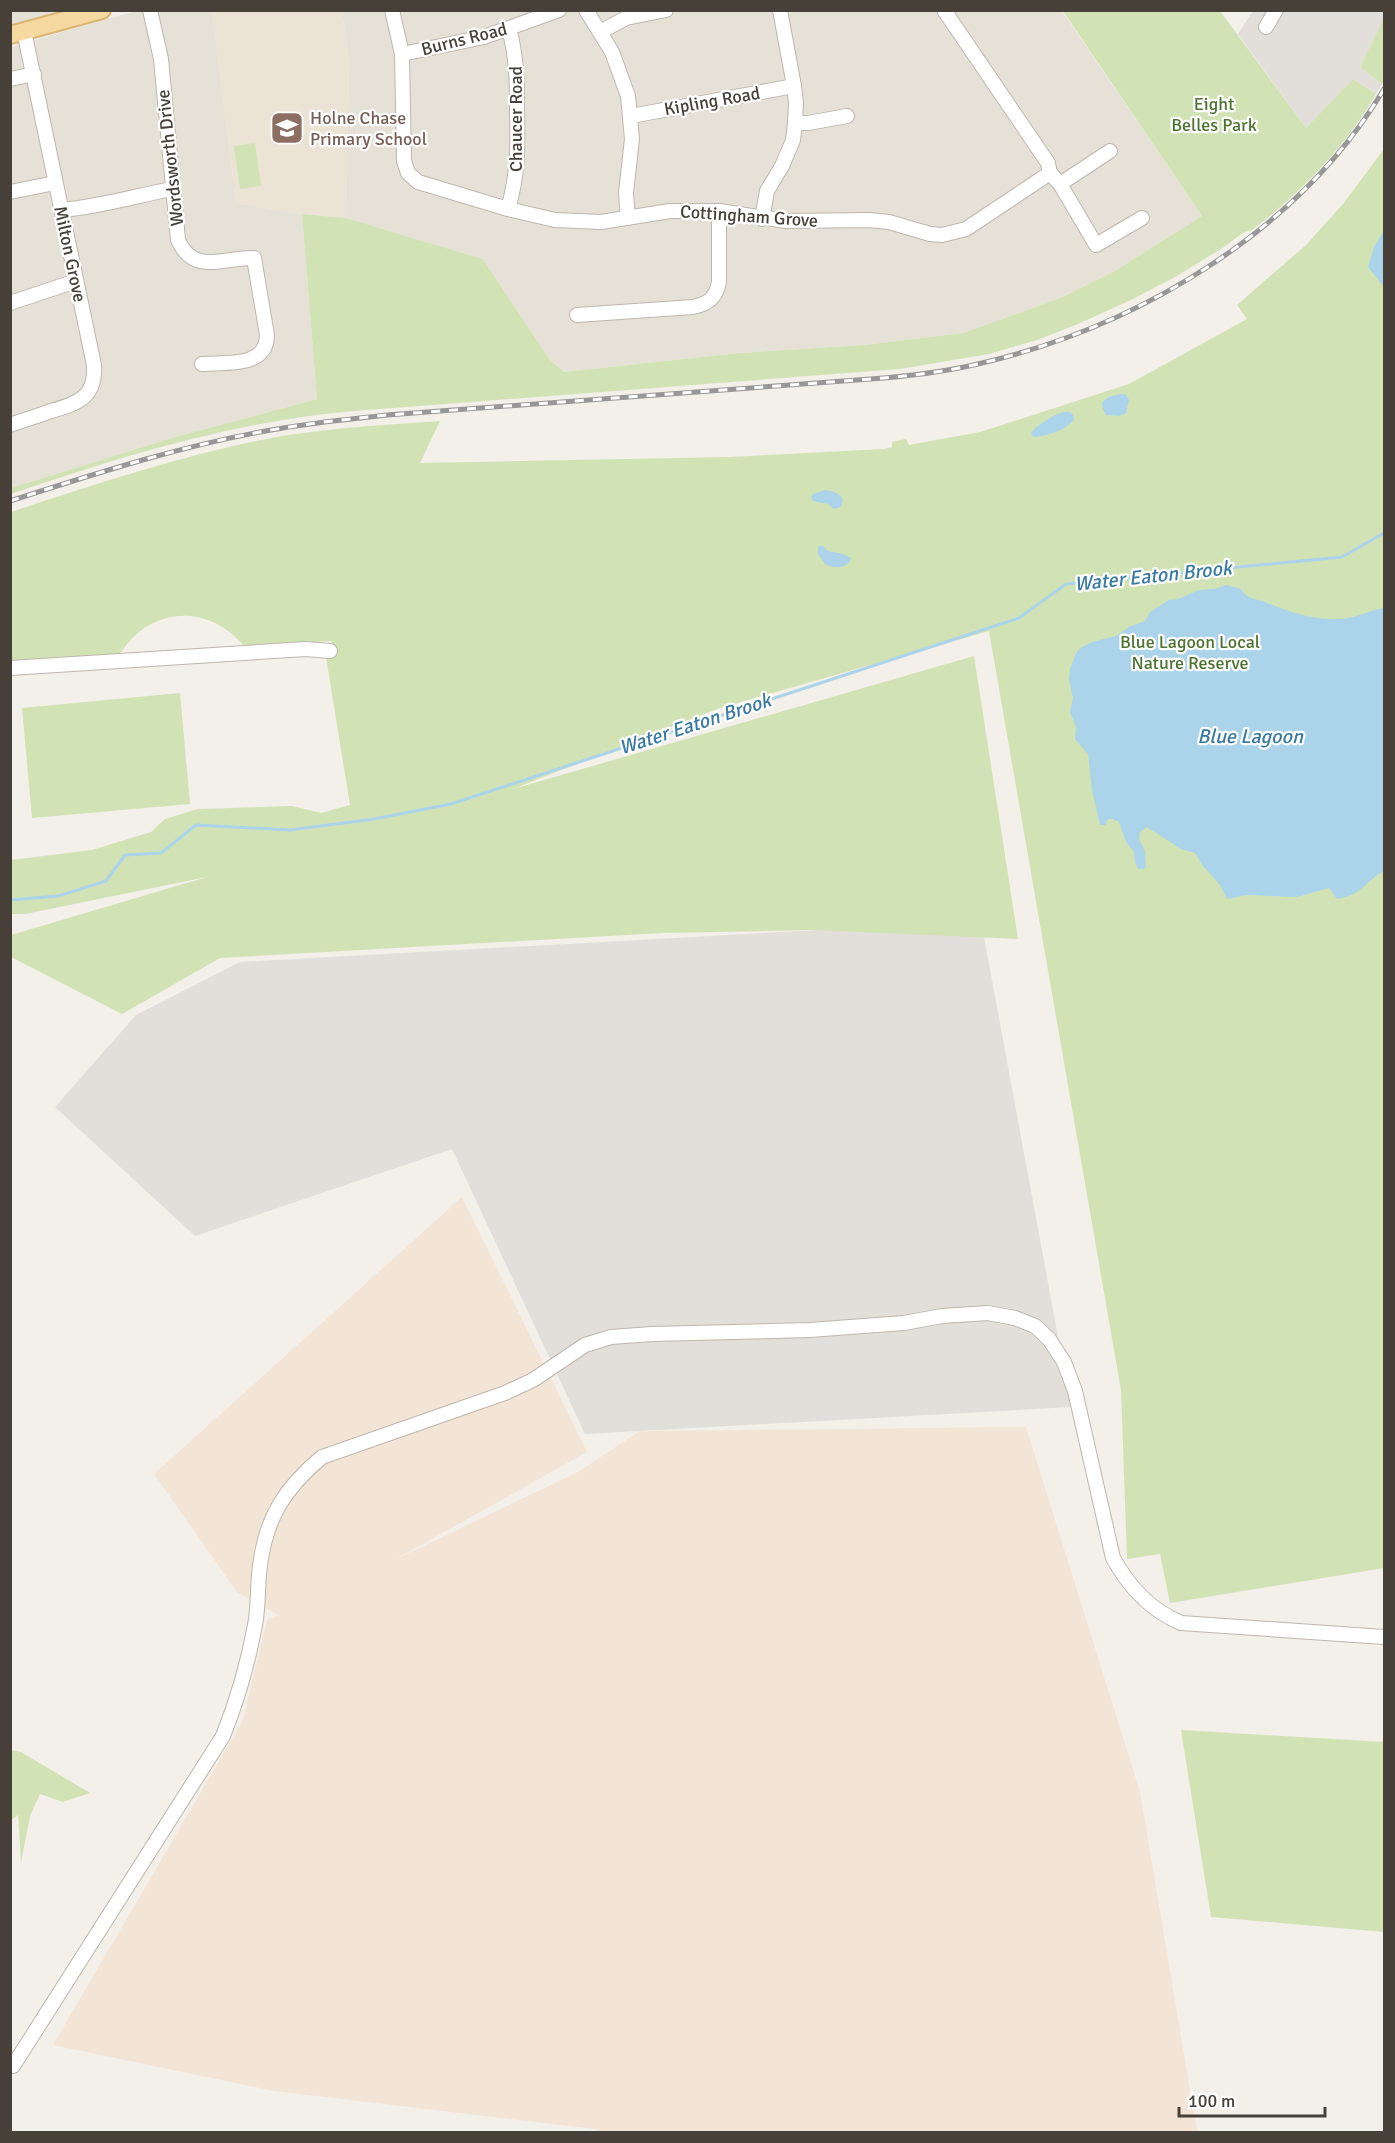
<svg xmlns="http://www.w3.org/2000/svg" width="1395" height="2143" viewBox="0 0 1395 2143" font-family="Signika,sans-serif">
<style>
.residential{fill:#e6e1d7}
.commercial{fill:#f3e5d6}
.industrial{fill:#e2deda}
.education{fill:#ebe3d4}
.green{fill:#d1e3b5}
.water{fill:#abd3ea}
.lines{fill:none;stroke-linecap:round;stroke-linejoin:round}
.stream{stroke:#abd3ea;stroke-width:3}
.minor-casing{stroke:#beb6ac;stroke-width:16}
.major-casing{stroke:#d9b571;stroke-width:20}
.minor{stroke:#fff;stroke-width:14}
.major{stroke:#f5d9a0;stroke-width:16}
.rail-casing{stroke:#979797;stroke-width:5}
.rail{stroke:#fff;stroke-width:3;stroke-dasharray:9;stroke-linecap:butt}
.labels{text-anchor:middle;dominant-baseline:central;stroke-width:4.5;stroke-linejoin:round;paint-order:stroke}
.street-label{font-size:18px;fill:#464038;stroke:#fff}
.park-label{font-size:18px;fill:#4d7330;stroke:#fff}
.education-label{font-size:18px;fill:#785e54;stroke:#fff;text-anchor:start}
.water-label{font-size:20px;font-style:italic;fill:#387aa0;stroke:#fff}
</style>
<rect width="100%" height="100%" fill="#f3efe9"/>
<g class="residential">
<polygon points="11,11 85,11 11,32"/>
<polygon points="136,11 212,11 236,203 302,214 317,399 168,439 11,488 10,47"/>
<polygon points="342,11 1062,11 1202,216 1113,272 1060,298 963,333 864,345 739,353 564,372 550,360 483,259 346,218 349,59"/>
</g>
<polygon class="commercial" points="462,1197 587,1452 396,1559 578,1472 640,1431 1026,1427 1140,1792 1197,2132 602,2132 595,2129 274,2091 53,2045 243,1720 267,1620 278,1615 237,1592 154,1474"/>
<g class="industrial">
<polygon points="1253,11 1384,11 1384,18 1360,67 1382,84 1376,94 1353,79 1306,128 1238,34"/>
<polygon points="981,921 1071,1407 585,1434 452,1149 195,1236 55,1107 136,1015 240,962"/>
</g>
<polygon class="education" points="212,11 342,11 349,59 346,218 302,214 236,203"/>
<g class="green">
<path d="M1063,11H1220L1306,128L1353,79L1376,94C1345,147 1301,193 1252,230L1244,232L1224,247L1177,276L1131,300L1078,324L1037,340L989,354L900,369L354,411C236,421 122,456 11,494V488L168,439L317,399L302,214L346,218L483,259L550,360L564,372L739,353L864,345L963,333L1060,298L1113,272L1202,216Z"/>
<polygon points="1384,18 1384,80 1382,84 1360,67"/>
<polygon points="255,143 261,186 240,189 234,146"/>
<path d="M1384,149V1568L1170,1603L1160,1554L1127,1559L1121,1390L989,631L717,709L513,789L974,656L1018,939L812,930L662,933L220,958L122,1014L11,957V935L207,877L25,914H11V860L92,850L151,832L165,819L198,809L292,806L321,813L350,805L326,657L332,641L244,646C208,603 150,606 120,654L11,660V512C96,484 182,455 271,438C327,428 383,425 440,421L420,463L730,457L884,449L892,447V442L906,439L909,445L980,432L1129,384L1247,319L1237,305L1306,245L1343,204Z"/>
<polygon points="180,693 190,804 32,818 22,708"/>
<polygon points="1181,1730 1384,1742 1384,1932 1211,1917"/>
<polygon points="11,1750 21,1752 90,1793 63,1802 40,1794 30,1816 21,1862 18,1815 11,1820"/>
</g>
<g class="water">
<polygon points="1384,230 1384,287 1368,267 1374,247"/>
<path d="M1125,394L1129,400L1126,413L1119,416L1106,415L1103,409L1102,403C1108,395 1115,395 1125,394Z"/>
<path d="M1063,412H1070L1073,415L1074,420C1064,431 1047,436 1033,437L1031,433C1036,425 1054,415 1063,412Z"/>
<path d="M825,490C833,491 840,493 843,500L841,507L834,509L828,504L813,501L811,497L813,494Z"/>
<path d="M822,545L828,551L843,554L851,558C848,569 834,569 825,564L818,554V547Z"/>
<path d="M1226,585L1241,589C1248,600 1255,598 1265,602C1292,613 1323,624 1353,617C1365,614 1371,610 1384,608V871C1365,881 1363,895 1337,899L1329,888L1297,897L1247,895L1227,899L1220,885L1203,866L1195,853L1181,849L1147,827L1140,832L1139,839L1145,851L1146,867L1144,869H1138L1135,862L1134,852L1126,842L1119,822L1113,819H1108L1105,825H1100L1092,790L1088,754L1075,739L1076,727L1070,712L1073,698L1069,680L1070,669L1076,653L1080,648L1092,642L1116,636L1129,627L1145,621L1150,612L1169,600L1178,599L1199,590L1215,589Z"/>
</g>
<g class="lines">
<polyline class="stream" points="10,900 58,896 106,881 125,855 161,853 196,825 290,830 374,819 451,804 1019,618 1066,584 1342,557 1384,533"/>
<g class="minor-casing">
<g id="minor">
<path d="M150,10L161,59L178,240C194,276 224,257 254,258L267,335C267,368 226,362 202,364"/>
<polyline points="392,10 402,54 404,161 408,173 418,182 508,209 555,220 601,222 670,211 719,211 786,221 869,220 889,222 930,234 942,235 966,229 1050,173 1048,163 944,10"/>
<polyline points="586,10 612,52 628,96 632,139 626,193 628,218"/>
<polyline points="1266,27 1276,10"/>
<polyline points="600,32 626,18 666,10"/>
<polyline points="402,54 484,37 559,10"/>
<polyline points="10,79 34,74"/>
<polyline points="631,116 794,86"/>
<polyline points="795,123 808,123 847,116"/>
<polyline points="1050,173 1060,184 1096,245 1142,218"/>
<polyline points="1060,184 1110,151"/>
<polyline points="10,192 55,183"/>
<path d="M508,209C518,175 518,147 517,112C517,83 517,57 509,29"/>
<path d="M61,210C99,207 135,196 172,189"/>
<polyline points="762,219 767,191 782,166 793,140 795,123 796,103 794,86 780,10"/>
<polyline points="10,303 76,281"/>
<path d="M577,315L693,307C708,304 716,298 719,282V211"/>
<path d="M10,425C24,420 38,416 51,411C78,403 96,398 94,365L24,31"/>
<polyline points="10,668 306,649 330,651"/>
<path d="M13,2066L223,1736C237,1701 248,1663 255,1625C259,1605 257,1586 260,1566C266,1517 285,1488 322,1457L505,1393L533,1380L585,1345L611,1337L652,1334L810,1330L904,1323L942,1316L988,1313L1015,1318L1035,1326L1049,1339L1064,1362L1075,1391L1113,1558C1129,1587 1150,1610 1181,1623L1384,1637"/>
</g>
</g>
<g class="major-casing">
<polyline id="major" points="10,35 102,10"/>
</g>
<use href="#minor" class="minor"/>
<use href="#major" class="major"/>
<g class="rail-casing">
<path id="rail" d="M10,501C100,472 190,443 283,428C318,422 352,419 387,415L884,378C917,375 950,371 982,363C1140,326 1300,230 1384,89"/>
</g>
<use href="#rail" class="rail"/>
</g>
<defs>
<g id="school-square" transform="scale(1.725)"><rect x="-9" y="-9" width="18" height="18" rx="4" fill="#8d6e63" stroke="#fff"/><path d="M0-5L7-2L0 1L-7-2ZM-4 1L0 2.5L4 1V4Q0 6-4 4Z" fill="#fff"/></g>
</defs>
<g fill-rule="evenodd">
<use href="#school-square" x="287" y="128"/>
</g>
<g class="labels">
<g class="street-label">
<text transform="translate(464 39) rotate(-14)">Burns Road</text>
<text transform="translate(712 101) rotate(-10)">Kipling Road</text>
<text transform="translate(516 119) rotate(-90)">Chaucer Road</text>
<text transform="translate(170 158) rotate(-96)">Wordsworth Drive</text>
<text transform="translate(749 216) rotate(4)">Cottingham Grove</text>
<text transform="translate(70 254) rotate(78)">Milton Grove</text>
</g>
<g class="park-label">
<text x="1214" y="104">Eight<tspan x="1214" dy="21">Belles Park</tspan></text>
<text x="1190" y="642">Blue Lagoon Local<tspan x="1190" dy="21">Nature Reserve</tspan></text>
</g>
<g class="education-label">
<text x="310" y="118">Holne Chase<tspan x="310" dy="21">Primary School</tspan></text>
</g>
<g class="water-label">
<text transform="translate(1153 576) rotate(-6)">Water Eaton Brook</text>
<text transform="translate(695 724) rotate(-18)">Water Eaton Brook</text>
<text x="1250" y="736">Blue Lagoon</text>
</g>
</g>
<rect width="1395" height="2143" fill="none" stroke="#464038" stroke-width="24"/>
<path d="M1179 2107v9h146v-9" fill="none" stroke="#464038" stroke-width="3"/>
<text x="1188" y="2107" font-size="18" fill="#464038" stroke="#ffffff" stroke-width="4.5" paint-order="stroke">100 m</text>
</svg>
